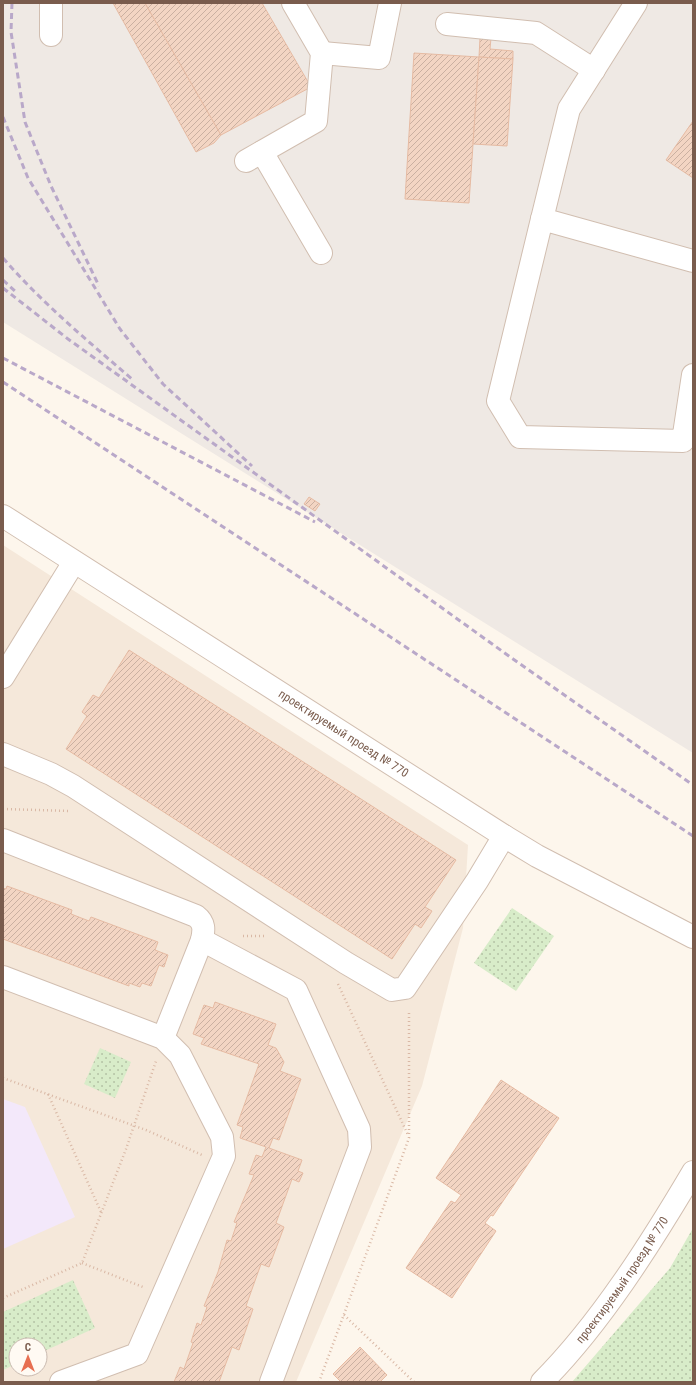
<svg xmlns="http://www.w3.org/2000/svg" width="696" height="1385" viewBox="0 0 696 1385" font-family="'Roboto Condensed',sans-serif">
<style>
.residential{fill:#f5e8da;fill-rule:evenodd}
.industrial{fill:#efe9e4}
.education{fill:#f3e8fa}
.green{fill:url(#green-dots)}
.building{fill:url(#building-hatch);stroke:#e6bba3}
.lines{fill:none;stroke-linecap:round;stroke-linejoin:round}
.minor-casing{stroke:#d1beb0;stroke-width:24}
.path{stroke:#d9b8a5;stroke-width:2.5;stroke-dasharray:1 3;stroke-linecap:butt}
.minor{stroke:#fff;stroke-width:22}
.rail{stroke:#b9a8c9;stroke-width:3;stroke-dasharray:6 4;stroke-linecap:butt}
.labels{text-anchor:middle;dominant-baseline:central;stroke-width:3;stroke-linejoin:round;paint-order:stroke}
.street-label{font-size:12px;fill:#7a5c4d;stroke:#fffaf3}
</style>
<defs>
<pattern id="green-dots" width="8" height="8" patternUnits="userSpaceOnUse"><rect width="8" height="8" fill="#d8ecc9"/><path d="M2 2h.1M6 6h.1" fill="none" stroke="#b4c2a5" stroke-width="1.8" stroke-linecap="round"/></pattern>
<pattern id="building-hatch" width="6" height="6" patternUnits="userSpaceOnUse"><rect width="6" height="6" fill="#f3d5c3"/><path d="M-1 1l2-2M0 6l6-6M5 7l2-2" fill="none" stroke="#cab0a1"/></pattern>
</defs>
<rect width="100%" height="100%" fill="#fdf6ec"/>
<path class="residential" d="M3,545L468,845L463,928L422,1086L296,1382H3ZM16,1345H40V1369H16Z"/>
<polygon class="industrial" points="3,3 693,3 693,753 3,322"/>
<polygon class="education" points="3,1099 25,1107 75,1217 3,1249"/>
<g class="green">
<polygon points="512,908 554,936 516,991 474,963"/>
<polygon points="100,1048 131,1062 115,1098 84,1084"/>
<polygon points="693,1228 693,1382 572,1382 670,1268"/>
<polygon points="73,1280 95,1328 40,1353 40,1345 16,1345 16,1364 3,1370 3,1312"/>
</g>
<g class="building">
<polygon points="113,3 145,3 221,135 214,143 196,152"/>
<polygon points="145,3 262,3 311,87 221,135"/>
<polygon points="480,38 491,38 490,49 513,51 513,59 479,57"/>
<polygon points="414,53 479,57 469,203 405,199"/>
<polygon points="479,57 513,59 507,146 473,144"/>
<polygon points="693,121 693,178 666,160"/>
<polygon points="309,497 320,504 315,511 304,504"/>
<polygon points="129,650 456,860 425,907 432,911 421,928 415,924 392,959 66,749 87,716 82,712 93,695 99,698"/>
<polygon points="7,886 72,910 71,914 89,921 91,917 158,942 155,950 168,955 164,967 159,965 151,986 142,983 140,987 129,983 129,986 3,939 3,888 6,889"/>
<polygon points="215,1002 276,1024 268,1045 276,1048 284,1062 280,1071 301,1079 279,1140 273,1138 269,1148 302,1160 298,1171 303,1173 299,1182 292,1179 276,1223 284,1227 269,1267 261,1264 246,1306 253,1309 239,1350 232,1347 219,1382 174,1382 180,1367 184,1369 193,1343 191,1342 197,1323 201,1325 207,1307 204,1306 218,1272 227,1240 231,1241 237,1223 234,1222 254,1175 249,1174 256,1155 262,1157 266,1147 240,1138 243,1127 237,1125 259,1064 201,1044 204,1038 193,1034 204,1005 213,1008"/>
<polygon points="501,1080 559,1118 493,1216 491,1215 485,1223 496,1231 452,1298 406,1268 451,1201 455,1203 461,1195 436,1178"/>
<polygon points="360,1347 387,1375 380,1382 341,1382 333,1374"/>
</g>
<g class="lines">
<g class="minor-casing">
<g id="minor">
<polyline points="447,24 536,33 594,70"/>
<polyline points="51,35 51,3"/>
<polyline points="322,53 379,58 390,3"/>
<polyline points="262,152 321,253"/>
<polyline points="246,161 316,121 322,53 293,3"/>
<polyline points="542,219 569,109 636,3"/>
<polyline points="693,261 542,219 498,401 520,437 683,441 693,375"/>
<path id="s1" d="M3,516L504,836L537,856L693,937"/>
<polyline points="3,677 74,562"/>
<polyline points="3,754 51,774 73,786 346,963 392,990 405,988 477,881 504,836"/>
<path d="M3,840L196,916C205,923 204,930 202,940L163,1038"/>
<polyline points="202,940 296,990 359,1129 360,1147 271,1382"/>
<polyline points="3,977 163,1038 180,1055 222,1137 224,1156 137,1354 61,1382"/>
<path id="s2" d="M542,1382C600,1324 651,1243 693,1172"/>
</g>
</g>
<g class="path">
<polyline points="3,809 70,811"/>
<polyline points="243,936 264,936"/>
<polyline points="338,984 408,1135"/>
<polyline points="3,1078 146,1130 202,1155"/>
<polyline points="48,1094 101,1212"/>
<polyline points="82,1263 143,1287"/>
<polyline points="3,1298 82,1263 126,1149 156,1061"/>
<polyline points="344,1315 414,1382"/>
<polyline points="319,1382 409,1138 409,1010"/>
</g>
<use href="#minor" class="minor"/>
<g class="rail">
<polyline points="12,3 11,32 25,122 51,186 99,286"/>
<polyline points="3,117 28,178 120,329 163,384 252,466"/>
<path d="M3,258C42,303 88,341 133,380"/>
<polyline points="3,280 16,292"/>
<polyline points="3,288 68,339 513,659 693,785"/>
<polyline points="3,358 315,522"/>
<polyline points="3,382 693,836"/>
</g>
</g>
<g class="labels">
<g class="street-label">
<text stroke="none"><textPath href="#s1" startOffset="404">проектируемый проезд № 770</textPath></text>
<text stroke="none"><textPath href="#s2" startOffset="130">проектируемый проезд № 770</textPath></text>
</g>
</g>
<rect width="696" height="1385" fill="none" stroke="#7a5c4d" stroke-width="8"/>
<g transform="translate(28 1357)"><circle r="19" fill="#fffaf3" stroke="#cabbb1"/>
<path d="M0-3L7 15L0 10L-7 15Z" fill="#e76f51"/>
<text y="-6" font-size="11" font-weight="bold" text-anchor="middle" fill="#7a5c4d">С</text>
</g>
</svg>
